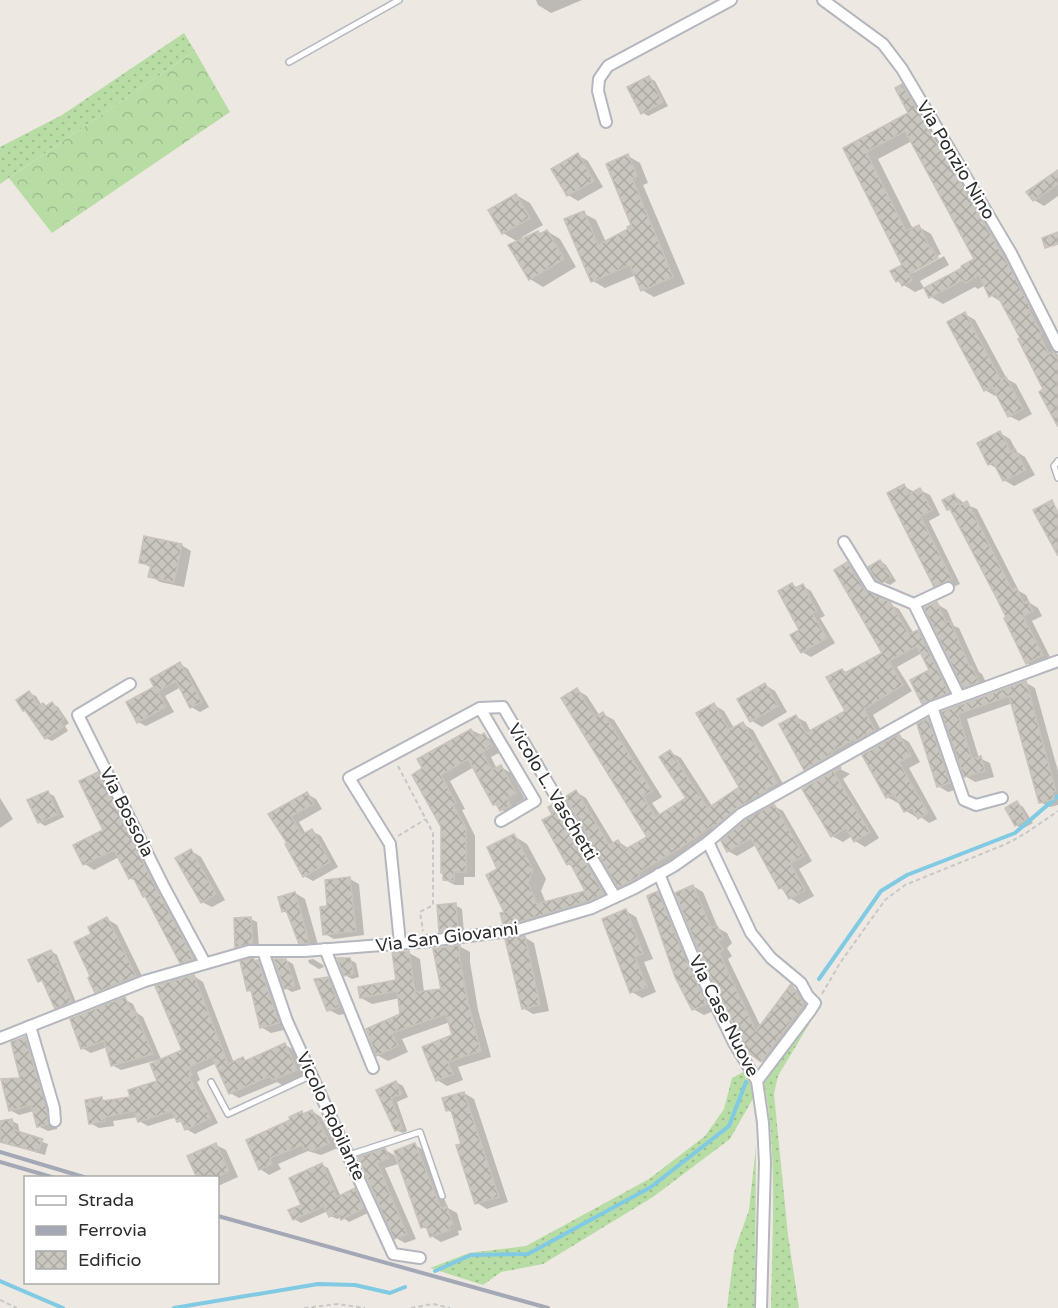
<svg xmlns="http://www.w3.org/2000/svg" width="1058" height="1308" viewBox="0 0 1058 1308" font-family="'Varela Round',sans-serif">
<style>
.grass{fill:url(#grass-dots)}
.forest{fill:url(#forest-crowns)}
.shadow{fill:#0003}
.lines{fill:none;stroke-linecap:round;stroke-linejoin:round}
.stream{stroke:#80cae3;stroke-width:4}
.building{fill:url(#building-cross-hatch);stroke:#c9c3bb;stroke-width:1.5}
.lane-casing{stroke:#b5b7bf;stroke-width:8}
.street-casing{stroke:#b5b7bf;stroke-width:14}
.path{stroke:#c8c8c8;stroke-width:2;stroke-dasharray:4.5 3;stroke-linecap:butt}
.lane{stroke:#fff;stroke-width:5}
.street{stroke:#fff;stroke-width:10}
.rail{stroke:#a4a7b5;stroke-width:4}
.labels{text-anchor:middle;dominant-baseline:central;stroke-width:4.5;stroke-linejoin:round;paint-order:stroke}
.street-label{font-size:18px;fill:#2d2d2d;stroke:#fff}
</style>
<defs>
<pattern id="grass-dots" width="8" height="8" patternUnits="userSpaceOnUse" patternTransform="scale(1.5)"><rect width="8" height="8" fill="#b8dda4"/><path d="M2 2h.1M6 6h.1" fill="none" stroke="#9ebe8e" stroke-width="1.8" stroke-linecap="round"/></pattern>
<pattern id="forest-crowns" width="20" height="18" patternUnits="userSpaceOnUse" patternTransform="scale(1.5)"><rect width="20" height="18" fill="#b8dda4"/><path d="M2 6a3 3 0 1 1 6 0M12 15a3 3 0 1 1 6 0" fill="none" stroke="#9ebe8e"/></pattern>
<pattern id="building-cross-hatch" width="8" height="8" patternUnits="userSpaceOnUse" patternTransform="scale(1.5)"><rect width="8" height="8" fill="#c9c6bf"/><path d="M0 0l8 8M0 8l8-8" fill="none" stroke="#adaaa4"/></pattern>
</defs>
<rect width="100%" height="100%" fill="#ede8e1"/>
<g class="grass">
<polygon points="184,33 195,51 0,184 0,147 62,115"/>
<path d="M820,1006L778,1076L774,1094L788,1235L799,1308H771C772,1232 778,1156 764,1081L785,1048Z"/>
<polygon points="745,1071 755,1095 730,1139 653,1197 543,1264 501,1272 483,1285 430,1268 469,1253 526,1246 649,1179 705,1136 724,1109 732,1078"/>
<polygon points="756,1146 755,1308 727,1308 734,1252 749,1210"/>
</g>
<polygon class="forest" points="195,51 230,112 52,233 9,178"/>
<g class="shadow">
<polygon points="536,0 582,0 551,13 538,5"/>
<polygon points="649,78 655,81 668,106 648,116 642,112"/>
<polygon points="902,85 914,92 1020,273 1058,356 1058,423 1022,338 1003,303 990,295 985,285 978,289 975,287 943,304 931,297 926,289 964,268 976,259 912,141 878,159 913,229 919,227 931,234 941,254 913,270 913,273 944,256 949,265 920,281 924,288 915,292 897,281 904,266 845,149 910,114"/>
<polygon points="578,155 588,161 603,187 578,201 568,195"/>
<polygon points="628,156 640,163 648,183 643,185 685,284 654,297 642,290 636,275 605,288 593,281 583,213 596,220 606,242 630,230 633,225"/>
<polygon points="1058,172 1058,196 1044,206 1034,200"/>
<polygon points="516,195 530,203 543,225 522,237 523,239 547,231 560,239 576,267 543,287 530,279 518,242 503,233"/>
<polygon points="965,314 975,320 1007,379 1016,384 1032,414 1019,421 1009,416 997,394 995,396 985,390"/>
<polygon points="1000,433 1010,439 1017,452 1025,457 1035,475 1014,486 1004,480 998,469 989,464"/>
<polygon points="904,486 914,492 920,490 930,495 940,515 929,521 960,584 944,591 935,585"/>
<polygon points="954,495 965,504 977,509 1019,591 1026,595 1030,603 1038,608 1042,616 1032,621 1052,661 1037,668 1027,663 1008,618 953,511 949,509"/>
<polygon points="181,545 191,551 184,587 160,582 150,576 152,568 140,562"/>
<polygon points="880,561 886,565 896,581 890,585 877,579"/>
<polygon points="847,564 857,569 874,596 899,609 914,634 918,631 928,637 958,698 933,708 924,703 931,671 922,653 897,667 912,691 873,715 884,736 815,774 805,769 796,717 806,722 811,732 847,712 842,670 848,673 885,654"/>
<polygon points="792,585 798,588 803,586 811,591 825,616 820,618 835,643 811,657 802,652 792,635 801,630"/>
<polygon points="937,604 947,610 954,626 959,628 979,672 982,674 988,687 975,692 964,687"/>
<polygon points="180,664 188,669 209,707 200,712 191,707 181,687 165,696 174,712 146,726 138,722 156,687"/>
<polygon points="1025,682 1035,688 1058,771 1058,805 1050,807 1040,802 1013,703 967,719 979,758 990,763 994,777 975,782 965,776 943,712"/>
<polygon points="765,685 775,691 787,712 762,727 752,721"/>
<polygon points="577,690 587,696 600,716 603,714 614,720 662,797 652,803 661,816 688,799 670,752 681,758 712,806 741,788 714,705 724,711 734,728 743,724 753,730 786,789 630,893 619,886 576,792 586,798 614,844 618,841 629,849 649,837"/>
<polygon points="29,693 36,696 42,706 47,707 52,704 58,707 69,723 65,726 68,731 52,741 46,738 29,712 24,710"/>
<polygon points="928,720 938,725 959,789 948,792 938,786"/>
<polygon points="471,730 495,741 501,752 491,757 497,769 501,767 511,773 525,799 516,804 520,811 511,816 494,804 474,767 450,781 465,809 462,810 475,836 475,877 464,877 464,885 455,885 445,880 443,827 414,775"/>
<polygon points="899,736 909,742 920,762 909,768 937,819 929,823 918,815 916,817 906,811 900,801 898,803 887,797"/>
<polygon points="840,769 850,774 843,779 879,838 865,847 855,841 852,836 843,842 832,836 804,789"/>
<polygon points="98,774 108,779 203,964 191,967 181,961 147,898 144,896 137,882 130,878 119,857 94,870 85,864 105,831"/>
<polygon points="48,793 54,796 64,817 45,826 39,822"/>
<polygon points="307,794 316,799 322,809 299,822 306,834 312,831 321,836 338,867 313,881 304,876 290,843 270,815"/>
<polygon points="0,798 13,819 0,828"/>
<polygon points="1017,803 1023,807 1033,823 1022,829 1016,825"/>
<polygon points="774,806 783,811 812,861 799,869 814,896 799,904 790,898 787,892 780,888 756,845 737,856 728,851"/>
<polygon points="552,807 565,814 617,902 517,931 504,923 506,914 499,870 514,836 527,844 546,879 541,891 546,903 588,892 573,867 568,864"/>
<polygon points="191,851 201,857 225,900 212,907 202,902"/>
<polygon points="350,879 359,884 364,935 334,939 325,934 329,907"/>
<polygon points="693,886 703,892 718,928 727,933 732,943 727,948 732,956 728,959 761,1027 792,987 802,993 813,1011 772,1067 762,1061 677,894"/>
<polygon points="295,893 305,899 319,948 311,948 301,942 289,914 283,911"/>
<polygon points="658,893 668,898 716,1010 704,1015 693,1009"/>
<polygon points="455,905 462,909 464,933 447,935 440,931"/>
<polygon points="626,911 636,917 653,959 644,962 656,992 642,998 632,992"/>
<polygon points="107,919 117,925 145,982 106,997 96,992 92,977 93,935"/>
<polygon points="251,919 257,922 259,947 243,950 236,946"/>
<polygon points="524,937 534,943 549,1011 533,1014 523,1008"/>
<polygon points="459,946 470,952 470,962 478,1010 491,1057 458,1067 463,1080 447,1086 437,1080 454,1036 450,1022 402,1039 408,1052 388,1061 377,1055 402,1015 400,998 372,1004 361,998 397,981 409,953 420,959 424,992 443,991"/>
<polygon points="51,951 57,955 77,1005 62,1011 56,1007 45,984 40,980"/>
<polygon points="313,959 323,965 324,967 319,969 309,963 308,960"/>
<polygon points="349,959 356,963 359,977 352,979 345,975"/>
<polygon points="253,960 268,968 288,1029 271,1033 261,1027 253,993 248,990"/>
<polygon points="286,960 293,964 301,989 292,992 285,988"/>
<polygon points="194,976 203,982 234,1063 243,1059 247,1061 285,1045 294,1050 305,1075 282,1085 277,1082 239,1098 230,1093 217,1063 197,1072 200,1080 197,1082 218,1123 195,1134 186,1129 177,1117 148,1126 139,1121 138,1117 113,1121 114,1126 99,1128 90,1123 102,1099 108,1102 132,1098 159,1082 184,1051"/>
<polygon points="328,978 338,984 350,1013 339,1015 329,1010"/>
<polygon points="124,999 133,1004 137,1013 143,1017 161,1059 121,1070 112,1065 107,1047 91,1053 82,1048"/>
<polygon points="25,1039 35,1044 56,1116 57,1129 48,1131 38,1126 34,1111 19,1115 10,1110 22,1079"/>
<polygon points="396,1082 403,1086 408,1097 397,1102 407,1131 403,1133 396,1130 378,1091"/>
<polygon points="464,1093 474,1099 508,1202 487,1209 477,1203 454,1114 447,1110"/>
<polygon points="312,1111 321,1117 338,1148 321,1155 308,1151 278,1164 281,1169 269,1175 260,1169 292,1121 302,1113 305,1115"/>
<polygon points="12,1121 18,1124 20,1134 48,1144 45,1155 0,1142 0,1122"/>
<polygon points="216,1145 226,1150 238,1177 218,1186 218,1178 198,1178"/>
<polygon points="415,1145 425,1151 448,1208 457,1213 462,1230 458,1231 459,1235 441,1242 431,1236 429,1230 423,1227"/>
<polygon points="385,1150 394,1155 398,1164 385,1168 416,1239 405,1243 396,1238 360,1158"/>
<polygon points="322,1165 328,1168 341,1197 355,1190 361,1194 370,1212 349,1222 342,1217 337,1219 331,1216 328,1211 301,1223 294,1219"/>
</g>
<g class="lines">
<g class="stream">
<polyline points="819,979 881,891 907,875 1015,833 1058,796"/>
<polyline points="435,1271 471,1255 528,1254 651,1187 729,1126 746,1082"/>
<polyline points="0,1281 63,1308"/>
<polyline points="174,1308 318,1284 355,1285 390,1293 405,1287"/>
</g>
</g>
<g class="building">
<polygon points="649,76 663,102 641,114 627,87"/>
<polygon points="902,84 1008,264 1031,309 1028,310 1042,333 1039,334 1049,354 1053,351 1058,360 1058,427 1039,392 1043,389 1018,339 1020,338 996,293 989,297 979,275 965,283 963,280 929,298 924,288 962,268 961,266 974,259 905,131 866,152 906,231 919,225 930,249 932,248 938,258 909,274 912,281 902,286 899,280 896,282 890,271 902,265 843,148 908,113 895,88"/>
<polygon points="578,153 594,181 567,196 551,169"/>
<polygon points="628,154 637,176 632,178 673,277 641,291 630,265 591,282 564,219 584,211 598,245 628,229 627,227 631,225 606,164"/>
<polygon points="1058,170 1058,184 1033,201 1026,192"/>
<polygon points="516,194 530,218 502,234 488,210"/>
<polygon points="547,230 564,259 529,280 508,245 538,231 540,234"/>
<polygon points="1058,232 1058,244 1045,248 1042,238"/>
<polygon points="965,312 1001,380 1006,377 1023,409 1008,417 992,387 984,391 947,322"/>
<polygon points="1000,431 1011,452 1015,449 1026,470 1003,481 993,462 988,465 977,443"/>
<polygon points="904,484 909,494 920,488 932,510 920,516 952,579 934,587 887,493"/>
<polygon points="954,494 960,505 967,501 1012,590 1016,588 1024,603 1028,601 1033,611 1023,616 1043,655 1026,664 1004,618 1006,617 996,597 950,509 947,510 942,500"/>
<polygon points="1052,500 1058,513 1058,556 1033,510"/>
<polygon points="144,536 182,544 174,582 148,577 151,565 139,563"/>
<polygon points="880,560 891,577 882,583 876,580 868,567"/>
<polygon points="847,562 865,590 890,602 909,634 918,630 949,693 922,704 910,680 929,670 917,646 889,661 903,685 864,709 875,730 855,741 854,739 831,752 832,754 804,770 779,724 796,715 806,733 845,711 826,677 842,669 845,673 882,653 834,570"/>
<polygon points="792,583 795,588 803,584 817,611 812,613 827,638 801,653 790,635 799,630 778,591"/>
<polygon points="937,602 946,622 950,621 970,667 972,666 979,682 963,688 924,608"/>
<polygon points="180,662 202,702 190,708 176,681 158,691 166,707 137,723 126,702 154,687 150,679"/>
<polygon points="1026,681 1056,791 1052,792 1054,799 1039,803 1009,696 958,714 972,759 981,756 985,771 964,777 941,712"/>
<polygon points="765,683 778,706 750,722 737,699"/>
<polygon points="577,688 595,717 603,712 652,791 643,797 656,817 686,798 659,757 670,750 708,808 739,787 696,713 714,703 729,730 743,722 777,783 766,789 767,791 737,808 713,828 712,826 677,850 638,873 640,876 618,888 565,797 576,790 609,845 618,840 624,850 647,837 561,698"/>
<polygon points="29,691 39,706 43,703 46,706 52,702 64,719 60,722 63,727 45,739 25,710 23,711 16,700"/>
<polygon points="928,718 950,783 937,787 917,724"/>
<polygon points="471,729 476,738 484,733 492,746 482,752 492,770 501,765 516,793 507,798 511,806 500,811 496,804 493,805 468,759 441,775 456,803 453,805 466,828 466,872 454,872 454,881 443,880 443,873 441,873 441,827 412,775 422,768 417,759"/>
<polygon points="899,734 911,756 899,762 928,813 918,819 912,808 904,812 894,794 886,798 862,755"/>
<polygon points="840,767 841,768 834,773 870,832 854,842 846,828 831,837 802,789"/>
<polygon points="98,772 156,888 194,959 180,963 145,896 143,897 133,877 129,879 114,850 83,865 73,845 103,830 79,781"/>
<polygon points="48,791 58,814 38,823 27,800"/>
<polygon points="307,792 314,804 291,816 302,835 312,829 330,862 303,877 285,844 287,843 268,814"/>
<polygon points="1017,801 1027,819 1015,826 1005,808"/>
<polygon points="774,804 804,856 790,863 805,890 789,899 782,887 779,889 751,838 727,852 721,841 745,820"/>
<polygon points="552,805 604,894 589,901 516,923 503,924 500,913 504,912 486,875 497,869 487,847 514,834 533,870 528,883 537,904 585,891 570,863 567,865 542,820 552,815 548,807"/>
<polygon points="191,849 216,894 201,903 175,858"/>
<polygon points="350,877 356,931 323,935 320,907 327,906 325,880"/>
<polygon points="693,885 711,928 717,926 723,937 718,942 723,950 719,953 756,1031 791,984 804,1004 761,1062 749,1053 741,1039 702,959 675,893"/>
<polygon points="658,891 688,965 707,1004 692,1010 675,977 647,896"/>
<polygon points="295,892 306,931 309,943 299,944 286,910 282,912 278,897"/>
<polygon points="456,903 458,930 439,932 437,905"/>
<polygon points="626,909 643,953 635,957 647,987 630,993 602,919"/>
<polygon points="107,917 136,976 95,993 88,978 90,976 74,942 91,934 88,927"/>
<polygon points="251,917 253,944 235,947 234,918"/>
<polygon points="525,936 540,1005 522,1009 505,939"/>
<polygon points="460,945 459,955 468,1003 481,1051 448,1062 453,1074 436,1081 422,1047 452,1035 446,1014 392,1033 398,1046 376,1056 366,1029 400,1014 397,991 360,998 358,987 396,980 392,952 409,951 415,992 441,989 433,949"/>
<polygon points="51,950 61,971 59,972 72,1002 55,1009 42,980 38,982 28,960"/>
<polygon points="250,958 254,958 254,961 258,960 279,1023 260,1028 251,990 247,991 240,961"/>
<polygon points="337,958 350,958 354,974 344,976"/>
<polygon points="274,959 286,959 295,986 284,989"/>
<polygon points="194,975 228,1064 243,1057 245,1061 285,1043 297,1070 272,1080 270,1076 229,1094 212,1057 189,1067 192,1075 189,1077 211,1118 185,1130 181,1121 177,1122 172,1111 138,1122 134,1111 105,1117 105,1121 89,1124 85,1100 102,1097 102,1101 130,1097 128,1090 157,1081 150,1064 182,1050 155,986"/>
<polygon points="328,977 340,1007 327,1011 314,979"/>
<polygon points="125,997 131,1011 134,1010 153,1054 111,1066 104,1041 81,1049 70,1019"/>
<polygon points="25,1037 47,1109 48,1124 37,1127 31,1105 9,1111 1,1079 20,1078 11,1042"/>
<polygon points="396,1081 402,1094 391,1098 402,1128 395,1131 376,1090"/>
<polygon points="464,1092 499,1197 475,1204 456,1145 461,1144 451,1110 446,1111 442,1098"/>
<polygon points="312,1110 330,1143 311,1151 309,1147 304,1149 302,1145 270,1158 272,1164 259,1170 246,1140 290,1120 289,1117 302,1111 303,1114"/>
<polygon points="12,1119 14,1130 43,1139 38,1152 0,1142 0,1121"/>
<polygon points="216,1143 229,1171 216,1178 197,1178 187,1156"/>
<polygon points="415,1143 441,1208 447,1206 453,1224 449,1226 450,1230 430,1237 426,1226 421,1228 394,1151"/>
<polygon points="385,1148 389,1158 377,1163 407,1234 394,1239 358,1157"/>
<polygon points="322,1163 337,1197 355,1188 364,1208 341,1220 338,1213 329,1217 324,1206 293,1220 288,1210 301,1205 289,1178"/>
</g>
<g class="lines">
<g class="lane-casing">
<g id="lane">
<polyline points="289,62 399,0"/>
<polyline points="1058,461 1054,466 1058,478"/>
<polyline points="211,1082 228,1114 312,1075"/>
<polyline points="349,1155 420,1132 442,1196"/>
</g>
</g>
<g class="street-casing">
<g id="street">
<polyline points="823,0 883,44 902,69 1011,253 1058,346"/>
<polyline points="606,122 598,91 599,79 608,66 731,0"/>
<polyline points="844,542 871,586 914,604 948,588"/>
<polyline points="914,604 959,696"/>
<polyline points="130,684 78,715 163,885 205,963"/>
<polyline points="932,707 964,800 976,805 1002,798"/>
<polyline points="480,708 503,707 615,897"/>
<polyline points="708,842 751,933 771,958 801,983 808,996 815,1003 810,1011 757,1081"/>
<polyline points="659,874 695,962 734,1043 757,1081 763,1123 765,1163 761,1308"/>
<polyline points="400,943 390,844 349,778 480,708 535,801 501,821"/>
<polyline points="325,949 373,1068"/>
<polyline points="263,951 287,1021 393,1254 420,1258"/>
<polyline points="30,1026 54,1108 55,1121"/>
<polyline points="0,1038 145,981 249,951 304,951 421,942 518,930 592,908 635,888 674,866 708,842 741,814 932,707 1058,661"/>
</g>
</g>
<g class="path">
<polyline points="398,766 433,833 433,905 420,912 423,931"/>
<polyline points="398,836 426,819"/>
<polyline points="822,994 840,963 885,900 905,885 1006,844 1026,833 1058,811"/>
<polyline points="0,1300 17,1308"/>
<polyline points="304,1308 338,1304 365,1308"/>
<polyline points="411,1308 433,1304 450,1308"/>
</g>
<use href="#lane" class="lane"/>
<use href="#street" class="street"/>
<g class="rail">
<polyline points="0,1152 87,1178"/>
<polyline points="0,1162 55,1178"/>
<polyline points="218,1216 548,1308"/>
</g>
</g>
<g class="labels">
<g class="street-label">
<text transform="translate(956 160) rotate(59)">Via Ponzio Nino</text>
<text transform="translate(553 792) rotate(59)">Vicolo L. Vaschetti</text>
<text transform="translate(127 812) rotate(63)">Via Bossola</text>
<text transform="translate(447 937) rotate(-7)">Via San Giovanni</text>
<text transform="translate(724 1016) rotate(63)">Via Case Nuove</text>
<text transform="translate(331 1116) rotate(65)">Vicolo Robilante</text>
</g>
</g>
<rect x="24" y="1176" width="195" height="108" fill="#ffffff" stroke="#ababab" stroke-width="1.5"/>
<rect x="36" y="1196" width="30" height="9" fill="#ffffff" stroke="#ababab" stroke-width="1.5"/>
<text x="78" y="1206" font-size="18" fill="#2d2d2d">Strada</text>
<rect x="36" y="1226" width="30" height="9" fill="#a4a7b5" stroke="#ababab" stroke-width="1.5"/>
<text x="78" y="1236" font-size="18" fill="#2d2d2d">Ferrovia</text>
<rect x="36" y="1251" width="30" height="18" fill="url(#building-cross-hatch)" stroke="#ababab" stroke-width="1.5"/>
<text x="78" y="1266" font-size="18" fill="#2d2d2d">Edificio</text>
</svg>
